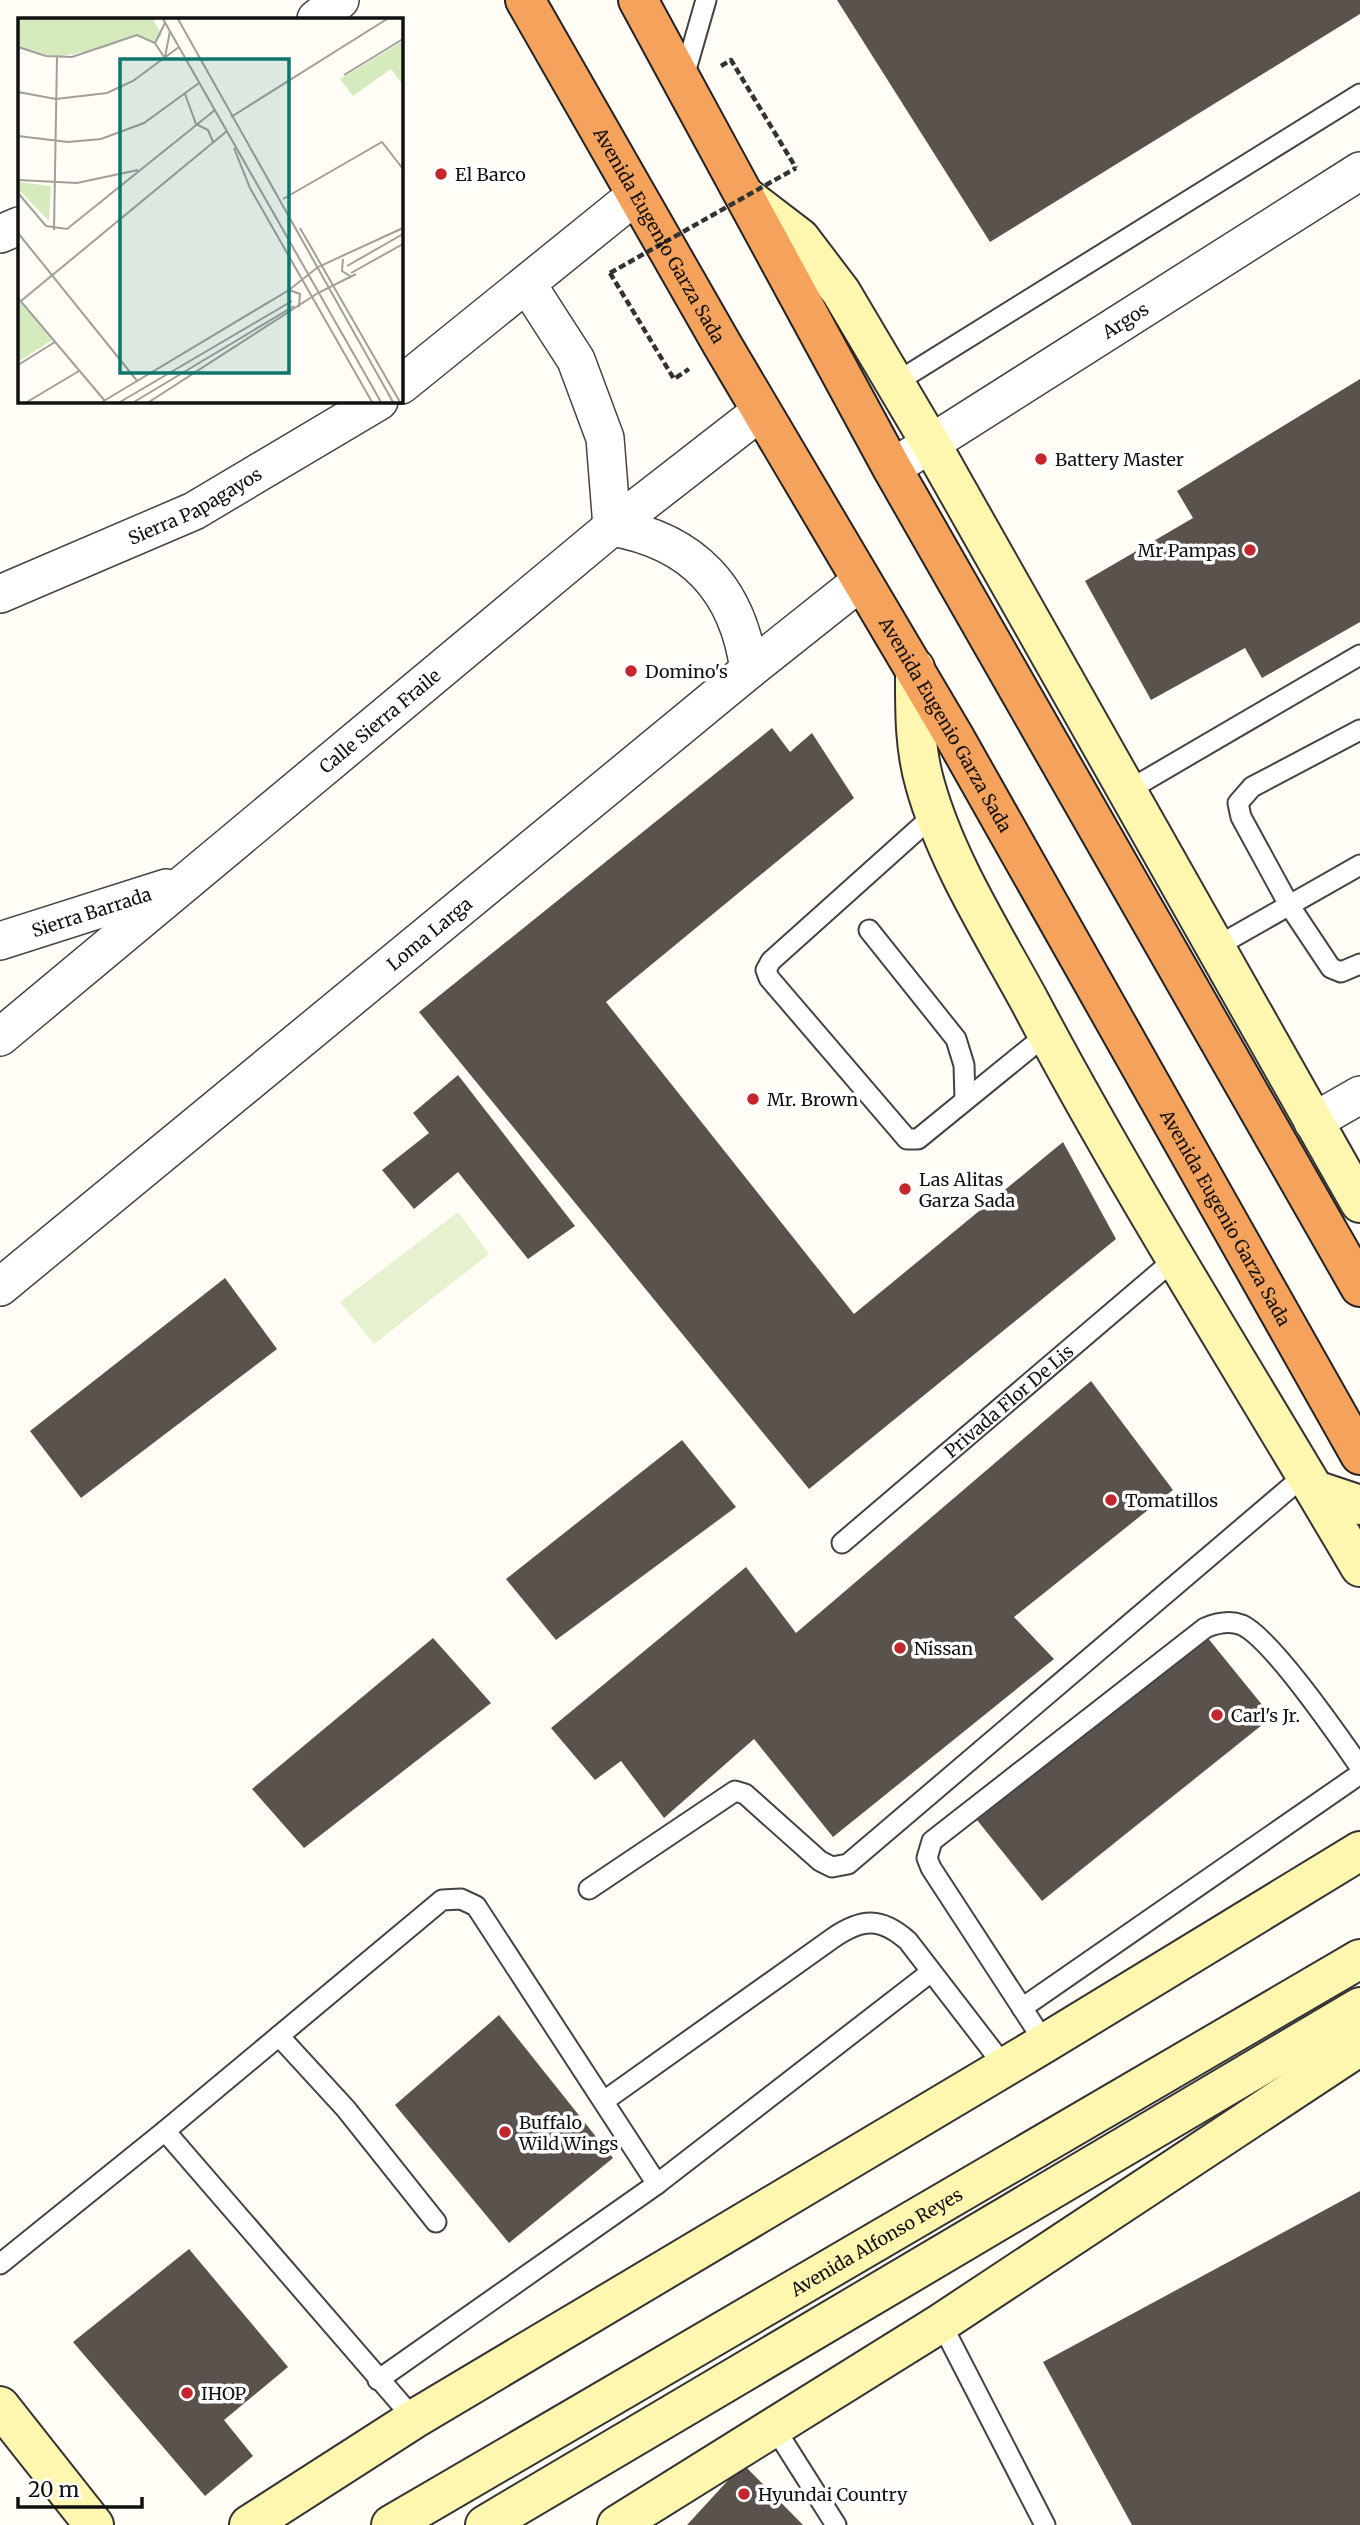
<svg xmlns="http://www.w3.org/2000/svg" width="1360" height="2525" viewBox="0 0 1360 2525" font-family="Merriweather,serif">
<style>
.pitch{fill:#e6f2cf}
.building{fill:#5a524d}
.lines{fill:none;stroke-linecap:round;stroke-linejoin:round}
.lane-casing{stroke:#444;stroke-width:23}
.street-casing{stroke:#444;stroke-width:40}
.secondary-casing{stroke:#333;stroke-width:42}
.highway-casing{stroke:#222;stroke-width:42}
.path{stroke:#333;stroke-width:4.5;stroke-dasharray:7 3.5;stroke-linecap:butt}
.lane{stroke:#fff;stroke-width:19}
.street{stroke:#fff;stroke-width:37}
.secondary{stroke:#fff6b0;stroke-width:38}
.highway{stroke:#f5a25d;stroke-width:38}
.path-bridge{stroke:#333;stroke-width:4.5;stroke-dasharray:7 3.5;stroke-linecap:butt}
.poi-dot{fill:#c4262e;stroke:#fff;stroke-width:2.5}
.labels{text-anchor:middle;dominant-baseline:central;stroke-width:7;stroke-linejoin:round;paint-order:stroke}
.poi-label{font-size:18px;fill:#111;stroke:#fff;text-anchor:start}
.street-label{font-size:18px;fill:#111;stroke:#fff}
.inset-road{fill:none;stroke:#a09f9a;stroke-width:2}
.view{fill:#0f766e;fill-opacity:0.15;stroke:#0f766e;stroke-width:3.5}
.inset-edge{fill:none;stroke:#111;stroke-width:3.5}
</style>
<rect width="100%" height="100%" fill="#fffdf5"/>
<polygon class="pitch" points="458,1212 489,1254 374,1344 340,1302"/>
<g class="building">
<polygon points="837,0 1360,0 1360,14 990,242"/>
<polygon points="1360,379 1360,622 1262,678 1245,648 1151,700 1085,581 1193,518 1177,491"/>
<polygon points="772,728 790,752 812,733 854,798 606,1002 854,1314 1063,1142 1116,1239 809,1489 419,1012"/>
<polygon points="458,1075 575,1226 528,1259 458,1172 414,1209 382,1170 429,1133 413,1113"/>
<polygon points="225,1278 277,1349 81,1498 30,1431"/>
<polygon points="1091,1381 1173,1490 1014,1617 1054,1659 833,1837 754,1739 664,1818 621,1761 595,1780 551,1728 746,1567 796,1633"/>
<polygon points="682,1440 736,1507 556,1640 506,1579"/>
<polygon points="1207,1637 1272,1717 1042,1901 977,1820"/>
<polygon points="433,1638 491,1703 304,1848 252,1789"/>
<polygon points="499,2015 613,2158 509,2243 395,2105"/>
<polygon points="1360,2191 1360,2525 1132,2525 1043,2362"/>
<polygon points="189,2249 288,2367 224,2420 253,2456 205,2496 73,2342"/>
<polygon points="743,2464 803,2525 687,2525"/>
</g>
<g class="lines">
<g class="lane-casing">
<g id="lane">
<polyline points="683,80 706,0"/>
<polyline points="895,383 1360,94"/>
<polyline points="1360,730 1252,787 1238,803 1241,817 1289,905 1331,968 1341,972 1360,964"/>
<polyline points="1127,791 1360,655"/>
<polyline points="935,814 771,961 766,970 769,978 907,1139 918,1139 1047,1034"/>
<polyline points="869,930 956,1039 964,1065 965,1100"/>
<polyline points="1214,948 1360,865"/>
<path id="s1" d="M842,1543L1175,1259"/>
<polyline points="589,1889 735,1791 745,1794 820,1861 832,1867 848,1864 1306,1474"/>
<polyline points="1022,2008 1360,1774"/>
<polyline points="279,2036 346,2109 436,2222"/>
<path d="M1045,2043L931,1868L927,1858L932,1841L1205,1628C1217,1623 1229,1620 1242,1625C1271,1638 1340,1738 1360,1767"/>
<path d="M604,2101L833,1938C862,1918 881,1917 908,1941L1005,2067"/>
<polyline points="165,2131 414,2419"/>
<polyline points="0,2264 165,2131 442,1900 461,1899 476,1906 657,2184 931,1972"/>
<polyline points="941,2323 1045,2525"/>
<polyline points="378,2380 657,2184"/>
<polyline points="774,2427 836,2525"/>
</g>
</g>
<g class="street-casing">
<g id="street">
<polyline points="316,19 340,0"/>
<polyline points="0,234 19,226"/>
<path d="M527,284L576,360L605,438L612,527C693,541 738,589 749,670"/>
<polyline points="401,385 636,195"/>
<path id="s2" d="M892,468L1360,171"/>
<path id="s3" d="M0,594L194,511L379,401"/>
<path id="s4" d="M0,941L166,888"/>
<path id="s5" d="M0,1037L612,527L761,411"/>
<polyline points="1313,1122 1360,1095"/>
<path id="s6" d="M0,1287L749,670L861,581"/>
</g>
</g>
<g class="secondary-casing">
<g id="secondary">
<polyline points="745,196 800,238 841,292 931,444 1360,1203"/>
<path d="M915,668C915,707 914,746 925,784C946,860 992,932 1030,1002C1132,1195 1250,1379 1360,1567"/>
<polyline points="1315,1490 1360,1505"/>
<polyline points="0,2406 94,2525"/>
<polyline points="249,2525 414,2419 1045,2043 1360,1851"/>
<path id="s7" d="M391,2525L1360,1959"/>
<polyline points="485,2525 1360,2007"/>
<polyline points="617,2525 941,2323 1360,2046"/>
</g>
</g>
<g class="highway-casing">
<g id="highway">
<path id="s8" d="M525,0L723,346L955,738L1360,1455"/>
<polyline points="638,0 892,468 1360,1287"/>
</g>
</g>
<g class="path">
<polyline points="721,66 731,60 796,168"/>
<polyline points="610,273 674,379 689,369"/>
</g>
<use href="#lane" class="lane"/>
<use href="#street" class="street"/>
<use href="#secondary" class="secondary"/>
<use href="#highway" class="highway"/>
<polyline class="path-bridge" points="610,273 796,168"/>
</g>
<g class="poi-dot">
<circle cx="441" cy="174" r="7"/>
<circle cx="1041" cy="459" r="7"/>
<circle cx="1250" cy="550" r="7"/>
<circle cx="631" cy="671" r="7"/>
<circle cx="753" cy="1099" r="7"/>
<circle cx="905" cy="1189" r="7"/>
<circle cx="1111" cy="1500" r="7"/>
<circle cx="900" cy="1648" r="7"/>
<circle cx="1217" cy="1715" r="7"/>
<circle cx="505" cy="2132" r="7"/>
<circle cx="187" cy="2393" r="7"/>
<circle cx="744" cy="2494" r="7"/>
</g>
<g class="labels">
<g class="poi-label">
<text x="455" y="174">El Barco</text>
<text x="1055" y="459">Battery Master</text>
<text x="1236" y="550" text-anchor="end">Mr Pampas</text>
<text x="645" y="671">Domino's</text>
<text x="767" y="1099">Mr. Brown</text>
<text x="919" y="1179">Las Alitas<tspan x="919" dy="21">Garza Sada</tspan></text>
<text x="1125" y="1500">Tomatillos</text>
<text x="914" y="1648">Nissan</text>
<text x="1231" y="1715">Carl's Jr.</text>
<text x="519" y="2122">Buffalo<tspan x="519" dy="21">Wild Wings</tspan></text>
<text x="201" y="2393">IHOP</text>
<text x="758" y="2494">Hyundai Country</text>
</g>
<g class="street-label">
<text stroke="none"><textPath href="#s8" startOffset="271">Avenida Eugenio Garza Sada</textPath></text>
<text stroke="none"><textPath href="#s2" startOffset="276">Argos</textPath></text>
<text stroke="none"><textPath href="#s3" startOffset="214">Sierra Papagayos</textPath></text>
<text stroke="none"><textPath href="#s5" startOffset="494">Calle Sierra Fraile</textPath></text>
<text stroke="none"><textPath href="#s8" startOffset="838">Avenida Eugenio Garza Sada</textPath></text>
<text stroke="none"><textPath href="#s4" startOffset="96">Sierra Barrada</textPath></text>
<text stroke="none"><textPath href="#s6" startOffset="556">Loma Larga</textPath></text>
<text stroke="none"><textPath href="#s8" startOffset="1405">Avenida Eugenio Garza Sada</textPath></text>
<text stroke="none"><textPath href="#s1" startOffset="219">Privada Flor De Lis</textPath></text>
<text stroke="none"><textPath href="#s7" startOffset="562">Avenida Alfonso Reyes</textPath></text>
</g>
</g>
<g transform="translate(18 18)">
<rect width="385" height="385" fill="#fffdf5"/>
<path d="M0,1H135L144,17L137,25L119,17L86,30L39,39L0,29ZM385,23V67L373,51L335,78L322,61ZM0,164L33,168L31,203L0,171ZM0,282L34,322L0,344Z" fill="#d5ebbd"/>
<path class="inset-road" d="M145,1L363,384M160,1L375,384M137,25L147,5M0,29L28,38L54,39L119,17L137,25L146,39M147,39L152,13M326,57L385,21M0,74L38,81L89,75L115,63L161,29M167,76L178,106L190,112L195,124M213,99L369,1M0,118L50,124L83,121L126,105L181,65M216,130L232,170L354,384M0,162L59,165L120,152M0,175L28,208L49,211L197,92M265,181L364,124L385,151M282,210L382,384M36,212L39,39M0,215L120,364M325,241L324,253L332,258M329,248L385,216M333,255L385,226M271,272L282,276L281,289M0,280L87,383M3,283L209,113M0,347L37,324M9,384L61,353M84,384L271,272L300,249L385,210M102,384L274,283M116,384L276,288M131,384L300,275L338,256"/>
<path class="view" d="M102,41H271V355H102Z"/>
<rect width="385" height="385" class="inset-edge"/>
</g>
<path d="M18 2497v10h124v-10" fill="none" stroke="#111111" stroke-width="3.5"/>
<text x="28" y="2497" font-size="21" fill="#111111" stroke="#ffffff" stroke-width="5" paint-order="stroke">20 m</text>
</svg>
